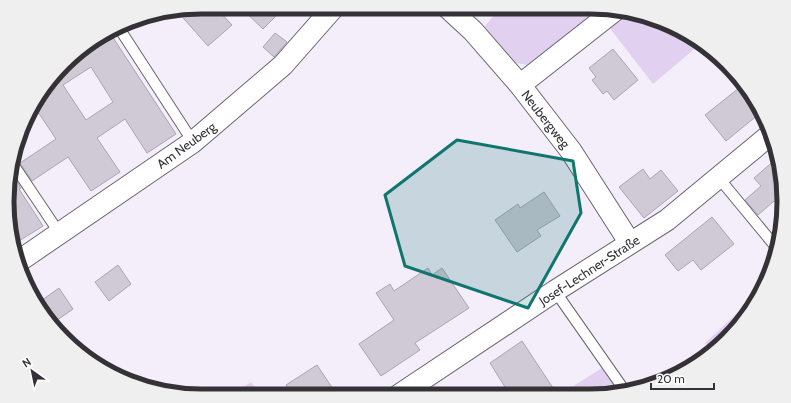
<svg xmlns="http://www.w3.org/2000/svg" width="791" height="403" viewBox="0 0 791 403" font-family="Cabin,sans-serif">
<style>
.green{fill:#e2d0f1}
.building{fill:#d0cad6;stroke:#aca5b1;fill-rule:evenodd}
.lines{fill:none;stroke-linecap:round;stroke-linejoin:round}
.lane-casing{stroke:#6a646f;stroke-width:12}
.street-casing{stroke:#6a646f;stroke-width:23}
.lane{stroke:#fff;stroke-width:10}
.street{stroke:#fff;stroke-width:21}
.marked{fill:#0f766e;fill-opacity:0.2;stroke:#0f766e;stroke-width:3;stroke-linejoin:round}
.labels{text-anchor:middle;dominant-baseline:central;stroke-width:3.5;stroke-linejoin:round;paint-order:stroke}
.street-label{font-size:13px;fill:#343236;stroke:#fff}
.rim{fill:none;stroke:#343236;stroke-width:5}
</style>
<rect width="100%" height="100%" fill="#f4edfa"/>
<g class="green">
<polygon points="501,7 602,7 603,8 528,65 516,63 484,27"/>
<polygon points="626,14 676,27 699,45 653,84 609,27"/>
<polygon points="761,291 736,330 712,351 705,343"/>
<polygon points="602,368 619,393 615,394 561,394"/>
<polygon points="251,382 261,395 229,395 250,383"/>
</g>
<g class="building">
<polygon points="200,7 215,7 232,25 208,46 177,11"/>
<polygon points="240,7 285,7 263,29"/>
<path d="M110,33L176,134L147,153L125,119L97,138L120,172L91,191L68,157L32,181L20,163L56,139L34,106L40,94L83,47ZM91,67L113,102L86,120L63,85Z"/>
<polygon points="275,33 287,42 274,57 263,47"/>
<polygon points="613,49 638,80 614,100 607,91 603,94 592,80 596,77 589,68"/>
<polygon points="739,88 746,97 748,95 759,114 726,141 705,115"/>
<polygon points="776,159 783,213 774,201 758,215 745,200 761,186 754,178"/>
<polygon points="643,169 650,179 661,170 678,191 644,218 619,187"/>
<polygon points="12,174 21,188 19,189 43,226 14,244 9,227"/>
<polygon points="544,192 560,216 537,230 541,236 517,252 495,220 518,204 520,208"/>
<polygon points="712,217 734,244 701,270 693,260 678,271 665,255"/>
<polygon points="118,265 131,284 109,301 95,282"/>
<polygon points="428,268 432,275 442,268 469,308 415,343 420,350 381,376 359,344 394,320 376,293 390,284 394,291"/>
<polygon points="59,288 73,309 53,323 38,303"/>
<polygon points="522,341 557,394 510,395 490,363"/>
<polygon points="317,365 333,389 324,395 293,395 286,385"/>
</g>
<g class="lines">
<g class="lane-casing">
<g id="lane">
<polyline points="119,28 193,142"/>
<polyline points="13,164 60,234"/>
<polyline points="718,177 775,246"/>
<polyline points="555,291 625,391"/>
</g>
</g>
<g class="street-casing">
<g id="street">
<polyline points="447,7 473,31 520,85 571,151 630,243"/>
<polyline points="520,85 614,11"/>
<polyline points="19,261 193,142 283,65 334,7"/>
<polyline points="399,395 555,291 667,220 771,134"/>
</g>
</g>
<use href="#lane" class="lane"/>
<use href="#street" class="street"/>
</g>
<path class="marked" d="M457,140L573,161L581,213L528,308L405,266L385,195Z"/>
<g class="labels">
<g class="street-label">
<text transform="translate(546 119) rotate(52)">Neubergweg</text>
<text transform="translate(186 145) rotate(-36)">Am Neuberg</text>
<text transform="translate(589 270) rotate(-33)">Josef-Lechner-Straße</text>
</g>
</g>
<path d="M0 0H791V403H0ZM201 14H590A187 187 0 0 1 777 201V202A187 187 0 0 1 590 389H201A187 187 0 0 1 14 202V201A187 187 0 0 1 201 14Z" fill="#efefef" fill-rule="evenodd"/>
<path class="rim" d="M201 14H590A187 187 0 0 1 777 201V202A187 187 0 0 1 590 389H201A187 187 0 0 1 14 202V201A187 187 0 0 1 201 14Z"/>
<g transform="translate(32 371) rotate(327)" stroke="#ffffff" stroke-width="3" paint-order="stroke">
<path d="M0-3L7 15L0 10L-7 15Z" fill="#343236"/>
<text y="-6" font-size="11" font-weight="bold" text-anchor="middle" fill="#343236">N</text>
</g>
<path d="M651 383v6h63v-6" fill="none" stroke="#343236" stroke-width="2"/>
<text x="657" y="383" font-size="12" fill="#343236" stroke="#ffffff" stroke-width="3" paint-order="stroke">20 m</text>
</svg>
